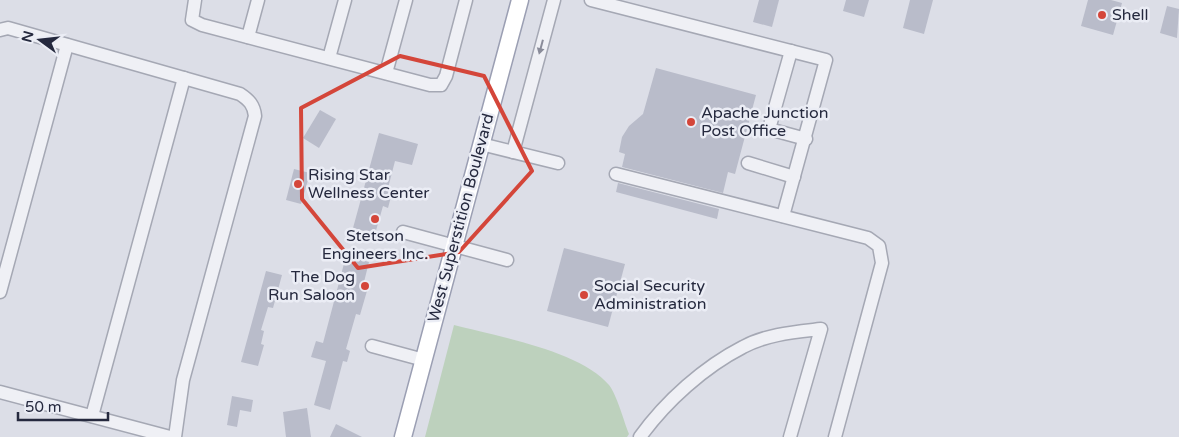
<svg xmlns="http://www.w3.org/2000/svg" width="1179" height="437" viewBox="0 0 1179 437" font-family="'Varela Round',sans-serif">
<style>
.green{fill:#bdd1bd}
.building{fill:#b9bcca}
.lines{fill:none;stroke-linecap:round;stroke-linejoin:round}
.minor-casing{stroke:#a5a8b4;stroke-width:15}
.major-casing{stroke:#9b9fb3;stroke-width:19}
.minor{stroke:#eff0f5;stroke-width:12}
.major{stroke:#fff;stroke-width:16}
.oneway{fill:#8a8c9a}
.marked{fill:none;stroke:#d4463a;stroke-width:4;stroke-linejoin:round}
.poi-dot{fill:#d4463a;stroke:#ebedf5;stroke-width:2}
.labels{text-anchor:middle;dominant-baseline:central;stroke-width:5;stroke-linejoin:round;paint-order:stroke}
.poi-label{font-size:16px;fill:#25293e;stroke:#ebedf5;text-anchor:start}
.street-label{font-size:16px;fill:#25293e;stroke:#ebedf5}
</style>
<rect width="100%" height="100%" fill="#dcdee7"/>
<path class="green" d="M454,325C496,336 581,351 609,385C617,395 624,422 629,434L627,437H425Z"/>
<g class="building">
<polygon points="759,0 779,0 772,27 753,22"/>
<polygon points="846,0 869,0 864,17 843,11"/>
<polygon points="910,0 933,0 924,34 903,28"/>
<polygon points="1088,0 1111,0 1122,3 1113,35 1081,26"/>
<polygon points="1167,6 1179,9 1177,38 1160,33"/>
<polygon points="656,68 756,95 735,174 728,172 723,193 622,167 625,154 619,152 622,137 629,126 643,114"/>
<polygon points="320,110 336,119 319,148 303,138"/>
<polygon points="379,133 418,144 412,165 395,161 388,188 393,189 388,208 383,206 375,234 353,228"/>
<polygon points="294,169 310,173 301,204 286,200"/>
<polygon points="618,183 719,209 717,219 616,192"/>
<polygon points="564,248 625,264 608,327 547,311"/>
<polygon points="346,256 369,262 364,282 369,284 360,315 356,314 346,349 350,351 347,362 343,361 330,410 314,405 326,361 311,357 316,341 323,343"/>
<polygon points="266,271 282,275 273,308 268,307 261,330 264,331 261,344 264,345 258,366 241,362"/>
<polygon points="232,396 253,400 251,412 240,410 237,427 227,425"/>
<polygon points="307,408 311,437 286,437 283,412"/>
<polygon points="336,424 362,437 330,437"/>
</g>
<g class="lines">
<g class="minor-casing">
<g id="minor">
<polyline points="195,0 192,20 202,25 430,85 441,85 446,76 466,0"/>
<polyline points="591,0 826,60 783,216"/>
<path d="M0,30L8,28L240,94C249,100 254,105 255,116L183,380L175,437"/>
<polyline points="248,37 258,0"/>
<polyline points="791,51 769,129 806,139"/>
<polyline points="329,58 345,0"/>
<polyline points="386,73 406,0"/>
<polyline points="481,144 558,163"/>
<polyline points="513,152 554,0"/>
<polyline points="748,163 794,177"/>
<polyline points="616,174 868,238 879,246 882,263 835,437"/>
<polyline points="403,232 507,260"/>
<polyline points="0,292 67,45"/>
<polyline points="372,346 424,360"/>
<polyline points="0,392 170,437"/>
<polyline points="92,416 184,78"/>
<path d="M640,437C666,401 704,367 743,347C767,334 795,332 821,329L790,437"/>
</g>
</g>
<g class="major-casing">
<polyline id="major" points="403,437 520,0"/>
</g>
<use href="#minor" class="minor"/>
<use href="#major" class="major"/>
</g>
<defs><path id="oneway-solid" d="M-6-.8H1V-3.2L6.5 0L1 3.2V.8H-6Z" transform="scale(1.25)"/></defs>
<use class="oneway" href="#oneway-solid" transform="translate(541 47) rotate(105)"/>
<path class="marked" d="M400,56L484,76L532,171L459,252L358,268L302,199L301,108Z"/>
<g class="poi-dot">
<circle cx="1102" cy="15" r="5"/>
<circle cx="691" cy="122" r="5"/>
<circle cx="298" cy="184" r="5"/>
<circle cx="375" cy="219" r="5"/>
<circle cx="365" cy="286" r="5"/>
<circle cx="584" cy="295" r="5"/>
</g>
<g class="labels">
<g class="poi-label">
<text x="1112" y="15">Shell</text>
<text x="701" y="113">Apache Junction<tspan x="701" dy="18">Post Office</tspan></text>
<text x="308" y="175">Rising Star<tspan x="308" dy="18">Wellness Center</tspan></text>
<text x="375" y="236" text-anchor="middle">Stetson<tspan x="375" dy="18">Engineers Inc.</tspan></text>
<text x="355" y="277" text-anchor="end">The Dog<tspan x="355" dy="18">Run Saloon</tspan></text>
<text x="594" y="286">Social Security<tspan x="594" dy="18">Administration</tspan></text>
</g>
<g class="street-label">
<text transform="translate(461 218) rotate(-75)">West Superstition Boulevard</text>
</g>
</g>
<g transform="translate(40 40) rotate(285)" stroke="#ebedf5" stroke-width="4" paint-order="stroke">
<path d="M0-4L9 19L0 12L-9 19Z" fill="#25293e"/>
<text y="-8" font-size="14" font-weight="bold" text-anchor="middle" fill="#25293e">N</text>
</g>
<path d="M18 412v8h90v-8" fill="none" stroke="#25293e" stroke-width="2.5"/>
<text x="25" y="412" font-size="15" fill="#25293e" stroke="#ebedf5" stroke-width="4" paint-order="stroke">50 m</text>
</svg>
